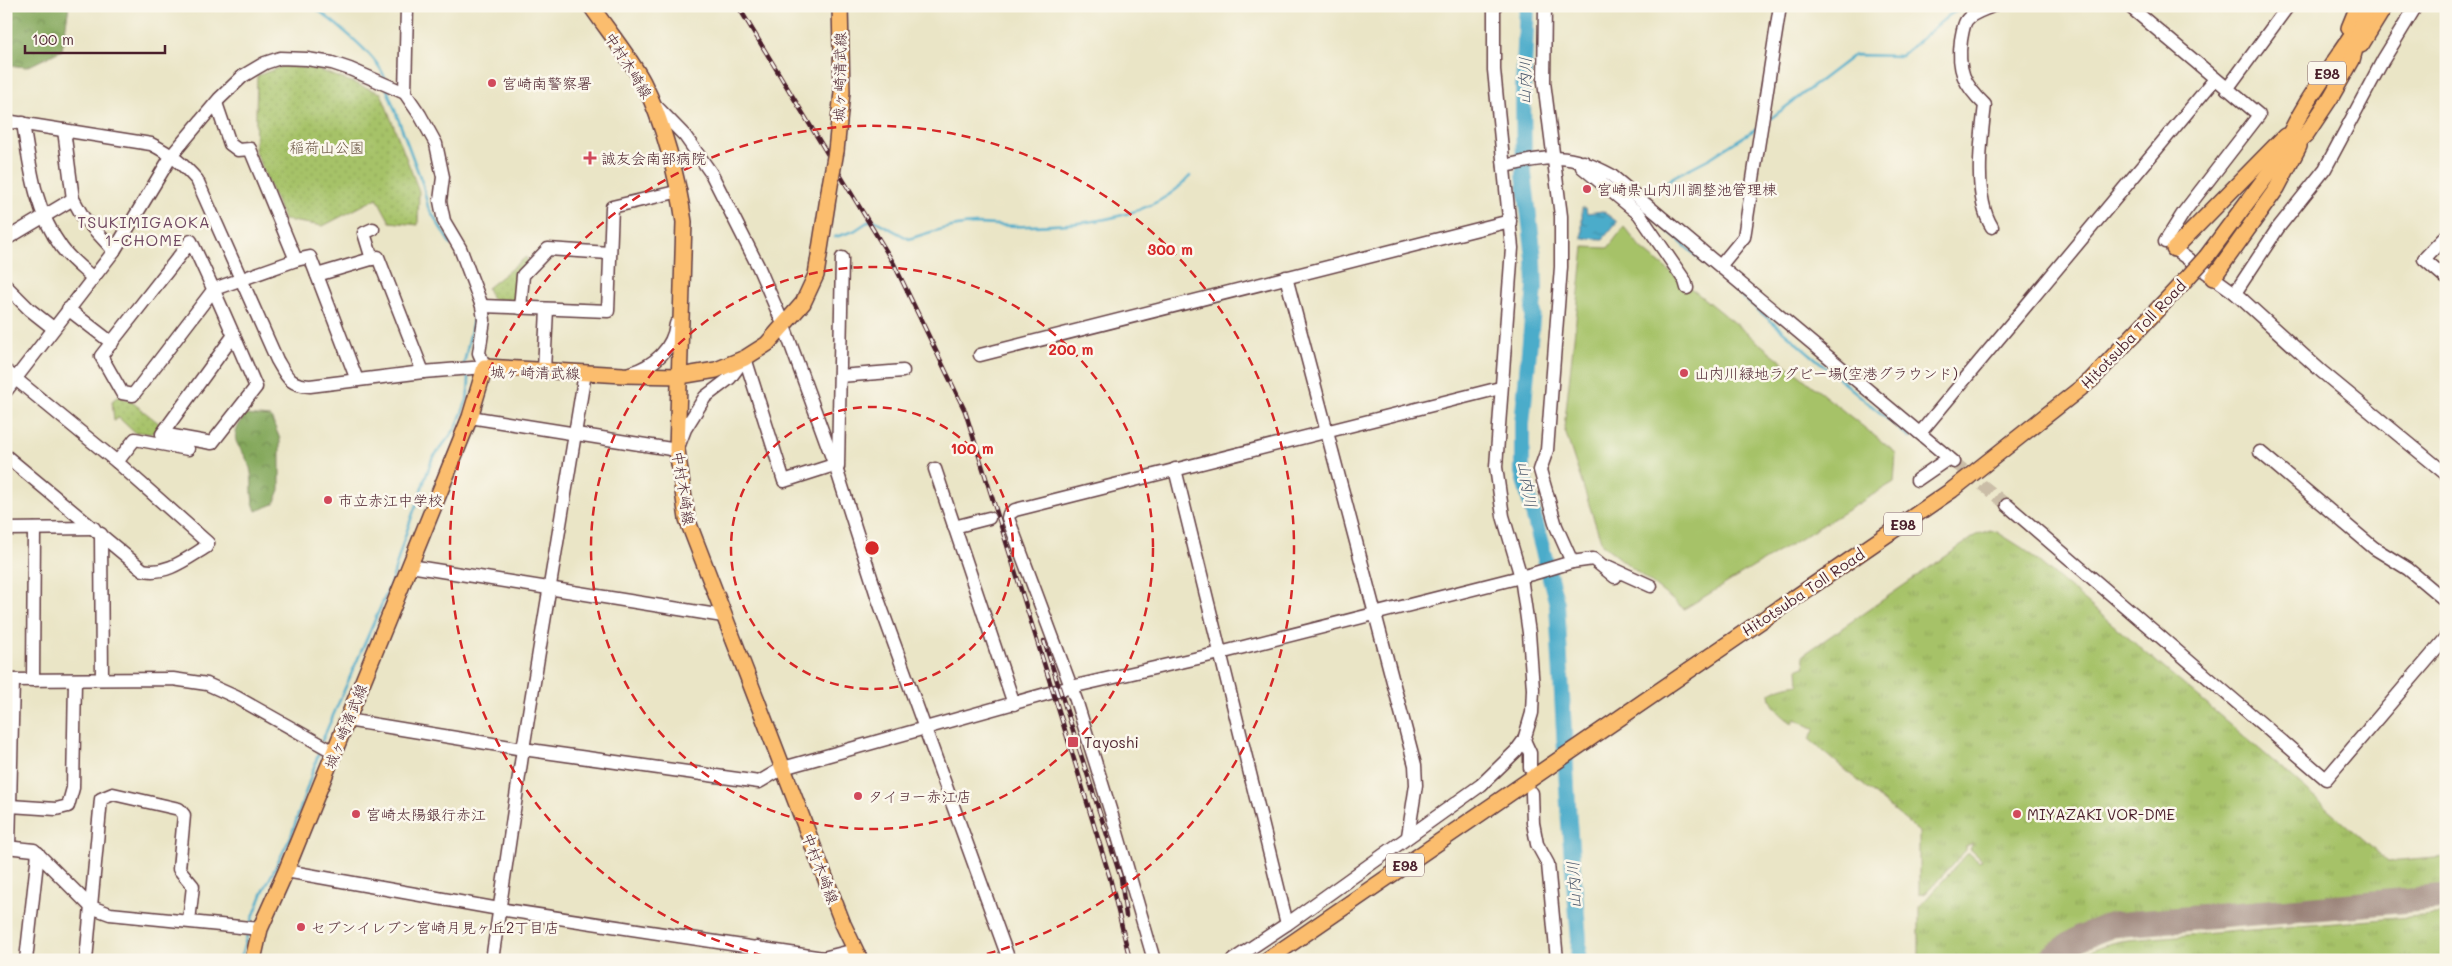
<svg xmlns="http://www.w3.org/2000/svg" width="2452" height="966" viewBox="0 0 2452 966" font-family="Mali,'Klee One',sans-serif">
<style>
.grass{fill:url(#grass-tufts);stroke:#78704a}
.forest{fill:url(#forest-crowns);stroke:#676444}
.park{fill:url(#park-dots);stroke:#78704a}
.pitch{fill:#a6c268;stroke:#78704a}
.water{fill:url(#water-ripples);stroke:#4a667a}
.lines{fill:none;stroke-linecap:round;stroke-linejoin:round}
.stream{stroke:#4bacca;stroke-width:2.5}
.river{stroke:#4bacca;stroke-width:16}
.taxiway{stroke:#9a8278;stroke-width:25}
.minor-tunnel{stroke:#cabda7;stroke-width:12;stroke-dasharray:12 6;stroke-linecap:butt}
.minor-casing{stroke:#623d42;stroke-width:15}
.major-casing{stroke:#623d42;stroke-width:18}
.minor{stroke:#fff;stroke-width:12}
.major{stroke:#fbbd6e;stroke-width:15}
.rail-casing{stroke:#4a1f2b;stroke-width:4.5}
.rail{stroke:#fbf7ec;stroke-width:2.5;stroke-dasharray:8;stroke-linecap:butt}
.major-bridge-casing{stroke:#623d42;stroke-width:18;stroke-linecap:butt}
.major-bridge{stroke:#fbbd6e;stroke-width:15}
.ring{fill:none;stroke:#d62828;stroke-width:2.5;stroke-dasharray:9 6}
.poi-dot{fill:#d1495b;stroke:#fbf7ec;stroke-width:2}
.labels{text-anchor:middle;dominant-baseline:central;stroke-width:5;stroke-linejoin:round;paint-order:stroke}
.shield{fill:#fbf7ec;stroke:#7f6065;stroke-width:1}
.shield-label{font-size:14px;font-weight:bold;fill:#4a1f2b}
.street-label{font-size:15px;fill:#4a1f2b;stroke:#fbf7ec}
.poi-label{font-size:15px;fill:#4a1f2b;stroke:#fbf7ec;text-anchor:start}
.park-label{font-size:15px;fill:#66503d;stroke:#fbf7ec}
.water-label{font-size:16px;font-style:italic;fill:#4a576b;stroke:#fbf7ec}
.neighbourhood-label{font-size:16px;letter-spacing:1px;fill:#714962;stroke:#fbf7ec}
.centre{fill:#d62828;stroke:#fbf7ec;stroke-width:2.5}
.ring-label{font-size:15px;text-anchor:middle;font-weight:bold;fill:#d62828;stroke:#fbf7ec;stroke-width:5;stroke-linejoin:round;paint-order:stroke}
</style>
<defs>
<pattern id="grass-tufts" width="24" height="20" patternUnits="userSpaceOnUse" patternTransform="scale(1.25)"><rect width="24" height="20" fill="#a6c268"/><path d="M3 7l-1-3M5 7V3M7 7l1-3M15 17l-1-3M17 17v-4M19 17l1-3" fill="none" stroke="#90a65a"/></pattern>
<pattern id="forest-crowns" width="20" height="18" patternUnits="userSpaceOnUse" patternTransform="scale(1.25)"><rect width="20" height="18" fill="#84a85c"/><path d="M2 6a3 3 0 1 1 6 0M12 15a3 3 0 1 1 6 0" fill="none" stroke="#6e884c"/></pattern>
<pattern id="park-dots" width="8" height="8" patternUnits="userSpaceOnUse" patternTransform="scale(1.25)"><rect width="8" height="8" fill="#a6c268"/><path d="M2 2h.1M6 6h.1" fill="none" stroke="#90a65a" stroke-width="1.8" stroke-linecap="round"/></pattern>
<pattern id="water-ripples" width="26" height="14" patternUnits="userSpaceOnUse" patternTransform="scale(1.25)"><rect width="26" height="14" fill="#4bacca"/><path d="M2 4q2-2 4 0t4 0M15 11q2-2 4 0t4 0" fill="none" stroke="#408ba4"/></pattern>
</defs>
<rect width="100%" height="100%" fill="#fbf7ec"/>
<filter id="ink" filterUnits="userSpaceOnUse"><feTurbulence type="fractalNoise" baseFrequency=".02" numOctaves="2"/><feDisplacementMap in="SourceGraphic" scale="10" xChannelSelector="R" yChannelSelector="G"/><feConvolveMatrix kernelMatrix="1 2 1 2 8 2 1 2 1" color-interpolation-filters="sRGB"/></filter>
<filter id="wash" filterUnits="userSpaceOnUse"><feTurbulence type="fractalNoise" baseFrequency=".0096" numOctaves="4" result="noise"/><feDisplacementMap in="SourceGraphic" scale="20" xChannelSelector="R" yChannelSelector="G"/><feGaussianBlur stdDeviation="1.12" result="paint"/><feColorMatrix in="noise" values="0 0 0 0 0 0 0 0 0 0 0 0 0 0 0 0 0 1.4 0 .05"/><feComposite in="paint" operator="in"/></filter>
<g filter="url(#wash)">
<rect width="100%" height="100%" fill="#eae5c6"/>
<g class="grass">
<path d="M1990,530L1997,532L2024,549L2285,771L2388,862L2446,857V889L2121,916L2095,920L2083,925L2032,960H1919V907L1967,854H1970L1979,862L1982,860L1970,849L1973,843L1966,846V850L1926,893L1919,895V832L1809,739L1815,729L1795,719L1792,723C1782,716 1770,706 1770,693C1778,688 1790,685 1799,684L1798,668L1805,667L1803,655L1978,534Z"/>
<path d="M2446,914V960H2076C2092,948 2108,943 2128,940Z"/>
</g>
<g class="forest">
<polygon points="6,6 69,6 62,50 27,67 6,65"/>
<path d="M245,415L271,417L280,439V490L274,504L256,511C249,495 254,484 250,468C243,443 224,445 245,415Z"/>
</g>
<g class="park">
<polygon points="283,66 316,69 381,93 419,191 418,225 390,222 377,198 323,226 284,220 255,151 257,76"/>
<polygon points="526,257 528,261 516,298 513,300 492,299 487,288"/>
<polygon points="118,396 132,402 160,424 152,434 137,432 136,434 119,418 114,421 112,401"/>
</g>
<polygon class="pitch" points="1624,227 1642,249 1896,453 1894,482 1684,609 1602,544 1564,428 1584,247 1608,248"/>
<polygon class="water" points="1582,208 1586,208 1587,213 1603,211 1617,222 1603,239 1582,238"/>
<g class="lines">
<g class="stream">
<path d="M313,6C332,21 380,57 385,79"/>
<polyline points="387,89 423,185 428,207 451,245"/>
<polyline points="1766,122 1854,55 1901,56 1948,16 1963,6"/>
<polyline points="1643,198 1675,176 1710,158 1757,128"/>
<polyline points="1665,228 1739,294 1910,438"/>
<path d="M835,237L854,231L872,219L909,239C930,232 952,225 975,224C993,224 1011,227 1028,226C1082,225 1154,219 1190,176"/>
<polyline points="464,364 474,316 472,296"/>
<polyline points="322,741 391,583 404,539 432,459 456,428 467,400 469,382 466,371"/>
<polyline points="250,925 263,892 291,836 320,749"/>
<polyline points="240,960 248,932"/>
</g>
<polyline class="river" points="1527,6 1523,88 1524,174 1534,258 1535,288 1522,424 1522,472 1557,604 1569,823 1579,939 1578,960"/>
<polyline class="taxiway" points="2048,960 2081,937 2112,925 2446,897"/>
</g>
</g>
<g filter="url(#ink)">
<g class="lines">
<polyline class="minor-tunnel" points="1954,462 2007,505"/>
<g class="minor-casing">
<g id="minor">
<polyline points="1545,6 1544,82 1561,216 1561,267 1547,450 1540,470 1556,526 1572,562"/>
<polyline points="2129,6 2259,115 2184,212 2165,242"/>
<polyline points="2227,89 2288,6"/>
<polyline points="405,93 407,6"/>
<polyline points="216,103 230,144 238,150 250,149 296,260 310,257 357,380"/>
<polyline points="654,104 685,136 711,173 758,266 784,326 838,474 878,599 1009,960"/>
<path d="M6,121L151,144C171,154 183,164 197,180L277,360C287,377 289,385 310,386L423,372L485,367L479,353L484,320L482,306L460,248L444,221L440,201L443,177L436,144L420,115L405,93L350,69L332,63L307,59L280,58L265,63L243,76L219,99L172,155L114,251L6,391"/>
<path d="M23,123C30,167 35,212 62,248C70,259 83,269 93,278"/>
<polyline points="64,130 73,199 83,217 114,251"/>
<polyline points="1584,162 1582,167 1639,214 1685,281 1687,288"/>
<path d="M1504,166C1550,156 1569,152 1611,175L1954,462"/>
<path d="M1992,227C1973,197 1981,139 1985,105C1964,85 1957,70 1961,40C1962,35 1963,26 1966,21C1971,13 1984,10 1992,6"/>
<polyline points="2446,236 2424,259 2446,278"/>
<polyline points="6,239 73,199"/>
<polyline points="2174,249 2235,293 2321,371 2446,474"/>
<polyline points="372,259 364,233 373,229"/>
<polyline points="1721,265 1744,237 1780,6"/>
<polyline points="317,275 378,257 423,372"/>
<polyline points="1286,277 1415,765 1416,785 1408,836"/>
<polyline points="6,286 29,309 53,328"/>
<polyline points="2235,293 2278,228 2325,169 2383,60 2416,6"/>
<polyline points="482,306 608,311 612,207 680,191"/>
<polyline points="520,308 523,275 548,249 609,253"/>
<polyline points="68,309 112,343"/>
<path d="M234,335L162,434L212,443L256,387C235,338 214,289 191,241L101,356L122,393L133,395L214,289L296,260"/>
<polyline points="980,355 1510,221"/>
<polyline points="745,358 784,481 834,465"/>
<polyline points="544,370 547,309"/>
<path d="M6,371L117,462L208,543L206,547C186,559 167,575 143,570L6,456"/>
<path d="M630,373C654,366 673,349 676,324"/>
<polyline points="840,376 903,371"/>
<polyline points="470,417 677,450 685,429 705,397 730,378 745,358"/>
<polyline points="1920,433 2215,79"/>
<polyline points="2260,452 2374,548 2408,569 2446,601"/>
<polyline points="117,462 135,439 188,449"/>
<polyline points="838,467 842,258"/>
<polyline points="935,469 1014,704"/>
<polyline points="1175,469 1287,924"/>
<polyline points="1917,480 1949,458"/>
<polyline points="2007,505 2326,779 2446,638"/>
<polyline points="954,527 989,518"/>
<polyline points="6,529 94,528"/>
<polyline points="101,534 102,679"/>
<polyline points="410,566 723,616"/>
<polyline points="1609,567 1651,586"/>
<polyline points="6,680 173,679 207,684 236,697 334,752"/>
<polyline points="33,680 34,529"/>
<polyline points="347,720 523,749 759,782 783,768 1071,687 1220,653 1532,574 1572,562 1593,559 1615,577"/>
<polyline points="1524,740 1530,753 1530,768"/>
<polyline points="1532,793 1533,823 1537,844 1548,864 1557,960"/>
<polyline points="10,806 56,809 68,806 73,788 75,681"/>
<polyline points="6,847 34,850 91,907 110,914 260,929"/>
<polyline points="9,847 13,680"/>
<polyline points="286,871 499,909 823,958 855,950"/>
<polyline points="26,960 38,853"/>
<polyline points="86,960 101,799 113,794 179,809 184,815 179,869 193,886 189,921"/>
<polyline points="492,960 523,749 585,373"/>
<polyline points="755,960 757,947"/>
<polyline points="1154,960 1113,819 1076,700 1008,518 1009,514 1015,510 1500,388"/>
<polyline points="1233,960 1287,924 1481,785 1516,751 1524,740 1532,713 1533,689 1529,633 1521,577 1503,516 1496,467 1512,248 1494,70 1494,6"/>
</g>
</g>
<g class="major-casing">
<g id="major">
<path d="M591,6C608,31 629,56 643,82C663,121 678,179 684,222L677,450L687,519L843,924L860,960"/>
<polyline points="2349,28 2358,6"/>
<polyline points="2361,45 2385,6"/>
<polyline points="836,151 842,92 840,6"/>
<path d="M2281,154C2302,100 2341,56 2371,6"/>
<polyline points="2174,249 2285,136"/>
<polyline points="2207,256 2280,158 2305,136 2331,97 2352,60 2364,16"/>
<polyline points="2213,278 2277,188 2299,146"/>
<polyline points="253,960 260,929 286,871 470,417 485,367 623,375 680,376 716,370 745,358 767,344 803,303 816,275 830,185"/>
<polyline points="1267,960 1952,490 2091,380 2188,277"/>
</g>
</g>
<use href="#minor" class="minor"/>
<use href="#major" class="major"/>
<g class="rail-casing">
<g id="rail">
<polyline points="738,6 894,264 965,411 1069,743 1110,878 1130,960"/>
<polyline points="1044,641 1121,878 1126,916"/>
</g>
</g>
<use href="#rail" class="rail"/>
<g class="major-bridge-casing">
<g id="major-bridge">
<polyline points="830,185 836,151"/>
<polyline points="2188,277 2207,256"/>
</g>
</g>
<use href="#major-bridge" class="major-bridge"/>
</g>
</g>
<g class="ring">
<circle cx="872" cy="548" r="141"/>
<circle cx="872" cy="548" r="281"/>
<path d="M777 959A422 422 0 1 1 967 959"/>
</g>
<g class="poi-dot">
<circle cx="492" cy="83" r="5"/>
<path d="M587.5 150.5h5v5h5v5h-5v5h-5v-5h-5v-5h5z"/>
<circle cx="1587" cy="189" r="5"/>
<circle cx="1684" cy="373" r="5"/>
<circle cx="328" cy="500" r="5"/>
<rect x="1067" y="736" width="12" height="12" rx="2.5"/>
<circle cx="858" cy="796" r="5"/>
<circle cx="356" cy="814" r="5"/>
<circle cx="2017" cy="814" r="5"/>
<circle cx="301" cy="927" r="5"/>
</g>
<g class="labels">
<g class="shield">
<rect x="2308" y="61.5" width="38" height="23" rx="4"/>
<rect x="1884" y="512.5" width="38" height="23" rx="4"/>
<rect x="1386" y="853.5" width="38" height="23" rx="4"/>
</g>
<g class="shield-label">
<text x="2327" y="73">E98</text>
<text x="1903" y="524">E98</text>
<text x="1405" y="865">E98</text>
</g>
<g class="street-label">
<text transform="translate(629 65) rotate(58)">中村木崎線</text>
<text transform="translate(839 77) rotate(-89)">城ヶ崎清武線</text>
<text transform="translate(2133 334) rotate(-46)">Hitotsuba Toll Road</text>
<text transform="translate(535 372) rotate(1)">城ヶ崎清武線</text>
<text transform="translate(684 488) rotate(81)">中村木崎線</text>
<text transform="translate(1803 592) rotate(-34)">Hitotsuba Toll Road</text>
<text transform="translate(345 726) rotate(-68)">城ヶ崎清武線</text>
<text transform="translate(821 868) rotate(69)">中村木崎線</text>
</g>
<g class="poi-label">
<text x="502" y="83">宮崎南警察署</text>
<text x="601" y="158">誠友会南部病院</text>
<text x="1597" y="189">宮崎県山内川調整池管理棟</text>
<text x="1694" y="373">山内川緑地ラグビー場(空港グラウンド)</text>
<text x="338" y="500">市立赤江中学校</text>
<text x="1084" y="742">Tayoshi</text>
<text x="868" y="796">タイヨー赤江店</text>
<text x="366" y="814">宮崎太陽銀行赤江</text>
<text x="2027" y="814">MIYAZAKI VOR-DME</text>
<text x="311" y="927">セブンイレブン宮崎月見ヶ丘2丁目店</text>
</g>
<g class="park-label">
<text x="327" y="147">稲荷山公園</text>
</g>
<g class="water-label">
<text transform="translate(1524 81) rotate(-89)">山内川</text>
<text transform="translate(1528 484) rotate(80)">山内川</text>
<text transform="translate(1573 885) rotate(-93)">山内川</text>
</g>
<g class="neighbourhood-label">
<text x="144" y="221">TSUKIMIGAOKA<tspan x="144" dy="18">1-CHOME</tspan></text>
</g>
</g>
<circle cx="872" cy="548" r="8" class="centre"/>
<g class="ring-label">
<text x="1170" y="255">300 m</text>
<text x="1071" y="355">200 m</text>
<text x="972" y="454">100 m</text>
</g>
<rect width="2452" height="966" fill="none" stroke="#fbf7ec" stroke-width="25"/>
<path d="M25 45v8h140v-8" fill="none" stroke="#4a1f2b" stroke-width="2.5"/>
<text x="32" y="45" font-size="15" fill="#4a1f2b" stroke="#fbf7ec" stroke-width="4" paint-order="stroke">100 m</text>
</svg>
